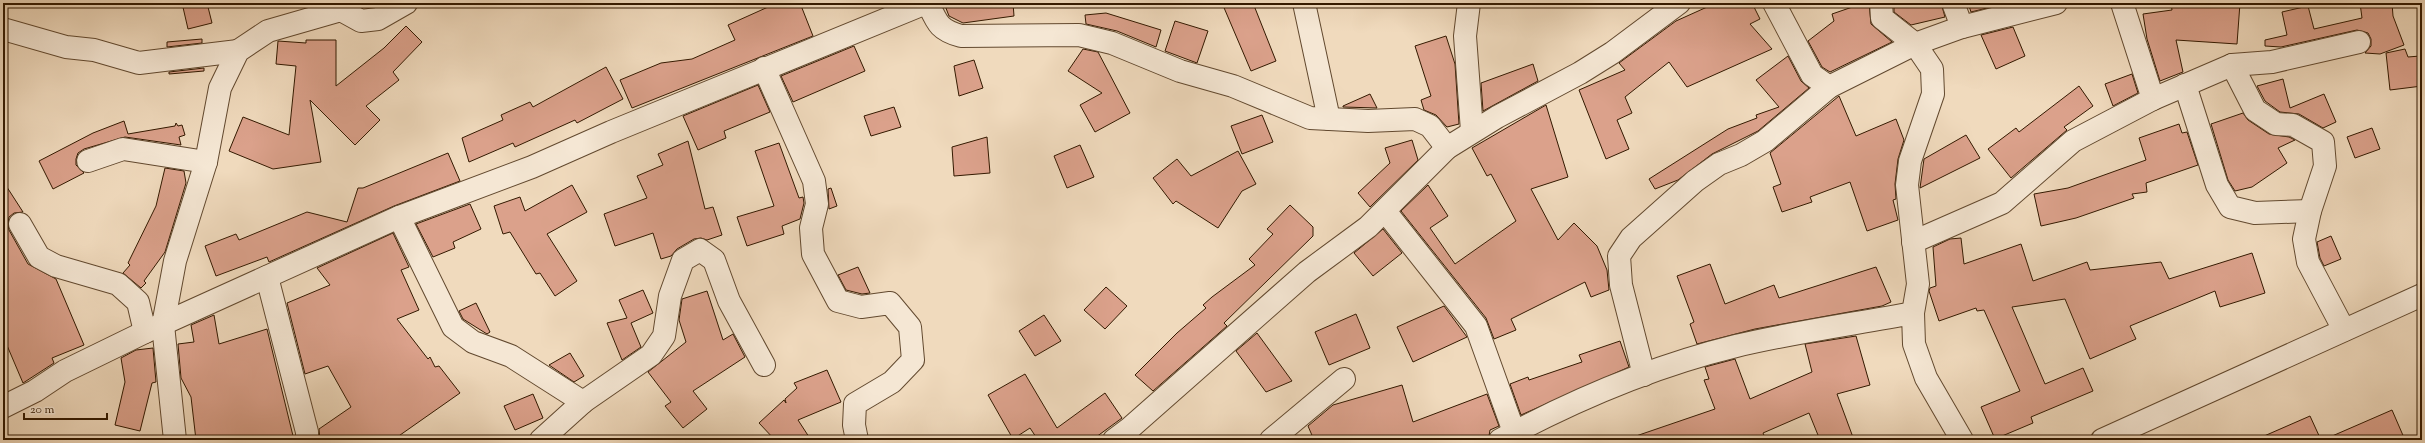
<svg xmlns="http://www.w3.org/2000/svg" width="2425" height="443" viewBox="0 0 2425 443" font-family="'Sorts Mill Goudy',serif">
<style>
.building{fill:#dba18b;stroke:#331900}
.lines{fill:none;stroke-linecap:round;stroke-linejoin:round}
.minor-casing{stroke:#62492f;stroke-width:24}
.minor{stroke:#f5e7d4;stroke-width:22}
</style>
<rect width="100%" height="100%" fill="#f0dabd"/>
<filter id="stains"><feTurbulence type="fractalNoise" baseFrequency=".005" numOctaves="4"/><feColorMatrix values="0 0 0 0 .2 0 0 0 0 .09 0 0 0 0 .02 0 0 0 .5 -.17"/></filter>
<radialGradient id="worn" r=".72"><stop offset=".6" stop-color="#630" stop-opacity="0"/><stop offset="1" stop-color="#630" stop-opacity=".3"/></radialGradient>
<g class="building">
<polygon points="182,3 207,3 212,23 188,29"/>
<polygon points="777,3 800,3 813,36 632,108 620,80 661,63 692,59 735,40 728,25"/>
<polygon points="944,3 1013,3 1014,16 963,23 949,16"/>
<polygon points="1222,3 1253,3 1276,61 1251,71"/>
<polygon points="1716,3 1752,3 1760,19 1750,24 1772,49 1687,87 1669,62 1625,97 1632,113 1617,120 1629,149 1606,159 1579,90 1625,70 1619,63 1676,21"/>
<polygon points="1864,3 1869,3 1871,24 1892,42 1830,72 1822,67 1808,41 1834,21 1832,14"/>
<polygon points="1894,3 1941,3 1945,17 1911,25 1894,12"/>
<polygon points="1968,3 2003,3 2003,4 1971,12"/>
<polygon points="2171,3 2240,3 2237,44 2176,40 2183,72 2160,81 2147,39 2143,14 2172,10"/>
<polygon points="2360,3 2392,3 2393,16 2404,45 2380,54 2365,53 2371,46 2371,39 2368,33 2357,30 2281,47 2265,46 2265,40 2287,35 2282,12 2308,6 2314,29 2362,18"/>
<polygon points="1106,13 1161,30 1156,47 1117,31 1086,24 1085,15"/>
<polygon points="1175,21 1208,31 1197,63 1165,51"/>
<polygon points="406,26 422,42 393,72 399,80 366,106 380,120 355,145 310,100 321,162 273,169 229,151 243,117 289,135 296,66 276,64 278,41 306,43 306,40 336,40 336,86 384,48"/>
<polygon points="2013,27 2025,56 1996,69 1981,35"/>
<polygon points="1446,36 1455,64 1459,124 1447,127 1436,115 1424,110 1421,100 1431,96 1415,46"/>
<polygon points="202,39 202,43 167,47 167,42"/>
<polygon points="854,46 865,71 793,102 781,76"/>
<polygon points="1083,49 1098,52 1130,113 1095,132 1080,105 1102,93 1068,71"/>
<polygon points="2405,49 2408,57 2420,56 2422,86 2390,90 2386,53"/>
<polygon points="1788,56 1801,81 1809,88 1758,131 1712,154 1678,180 1655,189 1649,179 1728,129 1757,118 1756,115 1779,107 1756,80"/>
<polygon points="974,60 983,88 959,96 954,66"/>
<polygon points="1533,64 1538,81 1483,111 1481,83"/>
<polygon points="606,67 623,99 577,123 575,120 515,147 513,143 469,162 462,138 503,120 501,115 530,102 533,107"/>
<polygon points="204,68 204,71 169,74 169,72"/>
<polygon points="2132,74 2138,93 2113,106 2105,84"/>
<polygon points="2283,79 2290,108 2324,94 2336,122 2323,128 2299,114 2280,112 2265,101 2257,86"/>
<polygon points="758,85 770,112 724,131 726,138 698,150 683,116"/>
<polygon points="2079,86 2093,106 2064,127 2067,130 2011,178 1988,149 2016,128 2019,132"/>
<polygon points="1370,94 1377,108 1343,107 1343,106"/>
<polygon points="1839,96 1856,136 1896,119 1904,140 1898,159 1895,184 1896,199 1893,200 1898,220 1867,231 1850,182 1810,197 1812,202 1782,212 1773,187 1781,184 1770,153"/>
<polygon points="1546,105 1568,177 1531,189 1558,240 1574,223 1597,246 1607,270 1609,290 1591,297 1585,282 1511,319 1516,330 1494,339 1486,318 1401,211 1428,185 1448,216 1430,228 1455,264 1516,221 1491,174 1487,176 1472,148"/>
<polygon points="894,107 901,127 871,136 864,116"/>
<polygon points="2243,113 2248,120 2269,134 2289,137 2295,140 2278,148 2287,163 2252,187 2235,191 2228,180 2211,124"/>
<polygon points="1262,115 1273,142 1242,154 1231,126"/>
<polygon points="124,121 128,134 175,126 176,123 178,126 182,125 185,135 179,137 181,145 125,137 84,149 78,153 76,159 76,165 84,173 53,189 39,161 93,133"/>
<polygon points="2179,124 2182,133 2187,132 2198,165 2146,183 2147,192 2132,194 2134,198 2076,218 2041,226 2034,194 2068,188 2146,160 2139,138"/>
<polygon points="2372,128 2380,149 2355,158 2347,137"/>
<polygon points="1966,135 1980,158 1920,188 1924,159"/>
<polygon points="987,137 990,173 954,176 952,147"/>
<polygon points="1412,140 1418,160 1370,207 1358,193 1390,163 1385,148"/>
<polygon points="688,141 705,209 713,207 722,235 707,240 701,238 694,239 677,249 671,256 661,259 653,233 615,246 604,214 647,198 637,176 663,165 658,154"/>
<polygon points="779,143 799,198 803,197 804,203 800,219 782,226 784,234 747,246 737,217 774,206 755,151"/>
<polygon points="1080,145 1094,177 1067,188 1054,156"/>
<polygon points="1238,151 1256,184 1242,191 1218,228 1176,201 1173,204 1153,178 1177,159 1191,176"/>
<polygon points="448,153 460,181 394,206 269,262 267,257 216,276 205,246 236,234 239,240 307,212 347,222 358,188 363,188"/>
<polygon points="165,168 184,171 186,183 165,252 144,281 146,283 141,288 123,273 130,265 128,263 156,206"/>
<polygon points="3,181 23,212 14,213 9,217 8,224 9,230 28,264 56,279 84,345 52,358 54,363 23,383 3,336"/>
<polygon points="572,185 587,212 547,234 577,281 555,296 540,273 536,274 510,232 503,234 494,206 520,197 525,211"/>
<polygon points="831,188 837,206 829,209 828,189"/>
<polygon points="470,204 481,229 453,242 455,248 433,257 416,224"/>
<polygon points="1290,205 1313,227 1313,236 1224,323 1227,326 1153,391 1135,375 1177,333 1206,308 1203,305 1212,297 1255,265 1249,259 1273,234 1267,229"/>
<polygon points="1383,229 1402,253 1373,276 1354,253"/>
<polygon points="393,233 409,267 401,270 419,310 397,319 428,359 430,357 435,367 439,366 460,393 393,440 320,440 319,429 351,407 328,366 305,374 287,303 330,285 317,268"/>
<polygon points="2331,236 2341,259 2324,266 2320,258 2317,242"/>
<polygon points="1961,238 1964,264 2021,244 2033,281 2087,262 2090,270 2161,262 2169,279 2252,253 2265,293 2220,307 2215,291 2130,326 2136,339 2090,359 2065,299 2012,307 2045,384 2083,368 2093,391 2031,417 2033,423 1995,439 1981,407 2020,391 1984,310 1977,311 1976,308 1939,321 1929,291 1930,288 1936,286 1933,247 1950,239"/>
<polygon points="1710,264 1725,304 1774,285 1779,298 1876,267 1891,302 1882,306 1755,329 1697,344 1690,324 1694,322 1677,276"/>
<polygon points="858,267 870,293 862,294 846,290 838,275"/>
<polygon points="1106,287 1127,306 1105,329 1084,310"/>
<polygon points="643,290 653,313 631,323 641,347 622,360 607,323 627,318 619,300"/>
<polygon points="707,291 723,340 733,334 745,357 693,391 707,409 683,428 665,406 671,402 648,372 686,342 679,320 682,299"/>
<polygon points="476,303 490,332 487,334 463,319 459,311"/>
<polygon points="1444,306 1467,337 1413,362 1397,327"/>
<polygon points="1356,314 1370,348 1329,365 1315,332"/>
<polygon points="214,315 219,344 267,329 294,440 196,440 191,397 181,378 178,344 194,342 191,325"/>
<polygon points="1044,315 1061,341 1035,356 1019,331"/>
<polygon points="1257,333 1292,381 1266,392 1236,351"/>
<polygon points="1856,336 1870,385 1837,394 1854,440 1820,440 1809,413 1763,433 1766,440 1637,440 1636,436 1715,409 1704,380 1709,379 1705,367 1735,359 1750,399 1812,372 1805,344"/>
<polygon points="1620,341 1629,367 1521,415 1510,384 1528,377 1529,380 1582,362 1579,355"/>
<polygon points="153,348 156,382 152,383 140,431 115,425 125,382 121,358 136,350"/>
<polygon points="570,353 584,376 574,382 549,365"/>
<polygon points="827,370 841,402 798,420 811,440 775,440 759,423 784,400 786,403 785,399 797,388 794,383"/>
<polygon points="1025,374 1057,428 1105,393 1122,418 1092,440 1038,440 1030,428 1013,439 988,395"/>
<polygon points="1402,385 1413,422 1487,394 1499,426 1490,430 1489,436 1478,440 1314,440 1308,426 1333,405"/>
<polygon points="533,394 543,418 515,430 504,406"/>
<polygon points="2392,410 2405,440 2323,440"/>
<polygon points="2310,416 2321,440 2255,440"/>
</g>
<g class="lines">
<g class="minor-casing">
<g id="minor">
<path d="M928,3C937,23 939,30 961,36L1079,35L1112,43L1180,71L1233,86L1310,118L1368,121L1415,119L1430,126L1447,148"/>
<polyline points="1304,3 1329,119"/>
<polyline points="1469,3 1465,36 1472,131"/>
<polyline points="1774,3 1812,75 1829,87"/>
<polyline points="1881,3 1882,18 1915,44 1932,69 1933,94 1910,161 1907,185 1918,284 1913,313"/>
<polyline points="1953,3 1962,27"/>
<polyline points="2122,3 2153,99"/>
<polyline points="3,29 66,47 94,50 139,63 238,51"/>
<polyline points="2232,65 2255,110 2276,124 2293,125 2323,142 2325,166 2310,211 2304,239 2308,262 2344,330"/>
<polyline points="764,68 814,181 817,204 811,228 813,254 838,301 861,307 890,303 910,327 913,360 892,382 855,404 854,425 857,440"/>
<polyline points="2185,85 2217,185 2230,207 2255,213 2310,211"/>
<polyline points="88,161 123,149 206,162"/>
<polyline points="1385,211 1476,326 1514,432"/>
<polyline points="399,217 453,327 473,342 511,356 583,402"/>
<polyline points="20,224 39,257 56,266 118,284 138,302 145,332"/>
<polyline points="1913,242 2002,203 2073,141 2153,99 2232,65 2272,62 2359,42"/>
<polyline points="267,277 307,432 307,440"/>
<polyline points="1644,375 1621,285 1619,256 1631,238 1695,181 1719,164 1741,155 1765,141 1829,87 1915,44 1962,27 2056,3"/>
<polyline points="3,407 35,391 65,371 145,332 399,217 532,167 611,132 926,3"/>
<polyline points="175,440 163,325 175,261 206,162 220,88 238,51 268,31 341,10 361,21 378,19 406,3"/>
<polyline points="541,440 583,402 651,355 664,336 670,296 683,260 700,250 714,260 729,301 764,365"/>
<polyline points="1114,440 1130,428 1307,272 1368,227 1447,148 1497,117 1580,73 1612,53 1679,3"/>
<polyline points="1271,440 1344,379"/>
<path d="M1500,440C1574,400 1654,366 1736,346C1794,332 1854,324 1913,313L1914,344L1926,378L1962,440"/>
<polyline points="2102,440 2422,295"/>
</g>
</g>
<use href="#minor" class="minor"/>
</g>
<rect width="2425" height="443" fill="none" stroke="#f0dabd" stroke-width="16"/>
<rect x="4" y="4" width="2417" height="435" fill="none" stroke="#331900" stroke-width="2"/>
<rect x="8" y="8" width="2409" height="427" fill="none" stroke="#331900"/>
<path d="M24 413v6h83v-6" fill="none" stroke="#331900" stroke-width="2"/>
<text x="30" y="413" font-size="12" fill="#331900" stroke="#f5e7d4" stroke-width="3" paint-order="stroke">20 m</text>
<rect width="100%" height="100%" filter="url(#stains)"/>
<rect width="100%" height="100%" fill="url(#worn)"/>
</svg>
